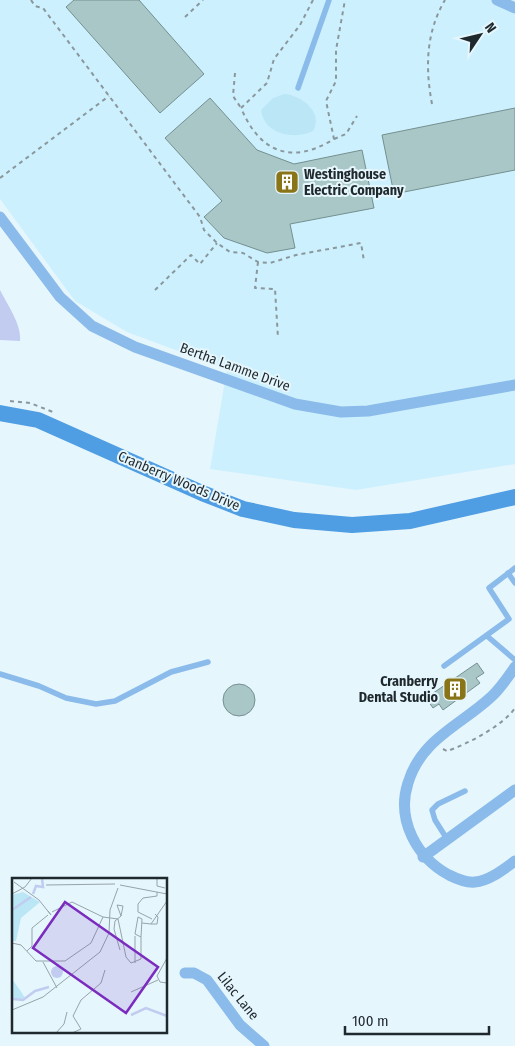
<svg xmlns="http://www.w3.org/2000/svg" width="515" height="1046" viewBox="0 0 515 1046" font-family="'Fira Sans Condensed',sans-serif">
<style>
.built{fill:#ccf0fd}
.green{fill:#bbe6f6}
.water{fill:#c2ccf0}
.building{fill:#aac7c8;stroke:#749090}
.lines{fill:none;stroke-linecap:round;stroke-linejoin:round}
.path{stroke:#8a979d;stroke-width:2;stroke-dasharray:4 4;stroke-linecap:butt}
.lane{stroke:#8abbea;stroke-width:5.5}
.street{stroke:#8abbea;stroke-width:11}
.secondary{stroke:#4f9de2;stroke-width:16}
.labels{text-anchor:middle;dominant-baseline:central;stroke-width:4;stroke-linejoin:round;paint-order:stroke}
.poi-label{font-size:14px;font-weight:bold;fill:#1f292d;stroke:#e6f6fd;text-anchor:start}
.street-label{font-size:14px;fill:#1f292d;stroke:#e6f6fd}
.inset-river{fill:none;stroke:#c2ccf0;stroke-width:2.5}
.inset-road{fill:none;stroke:#96a4aa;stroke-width:1}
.view{fill:#7b2cbf;fill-opacity:0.15;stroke:#7b2cbf;stroke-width:2.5}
.inset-edge{fill:none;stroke:#1f292d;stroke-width:2.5}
</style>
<rect width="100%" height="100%" fill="#e6f6fd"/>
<polygon class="built" points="0,0 515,0 515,464 356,490 210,469 227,369 127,332 75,301 0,199"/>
<path class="green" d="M284,94C301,95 324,112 313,131C295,140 264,135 261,110L273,98Z"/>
<path class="water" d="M0,290C7,304 22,325 20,341L0,340Z"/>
<g class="building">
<polygon points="74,0 139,0 204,74 160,113 66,7"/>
<polygon points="210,98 257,150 294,164 362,150 374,208 290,224 295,248 267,253 224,238 204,217 222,201 165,138"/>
<polygon points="515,108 515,170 394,194 382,135"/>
<polygon points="477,663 484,673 476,678 480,683 443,710 439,704 433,708 426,698"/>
<circle cx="239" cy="700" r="16"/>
</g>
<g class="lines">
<g class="path">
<polyline points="31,0 35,6 43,8 200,217 204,230 217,243 230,252 243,253 258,262 270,263 296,255 361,243 364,261"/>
<path d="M313,0L300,25L274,59L267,83L241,108C260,153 292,165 334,139L326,101L336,81V50L345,0"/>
<polyline points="185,17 203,0"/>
<polyline points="235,73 233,96 241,108"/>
<path d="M432,104C425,67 426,32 445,0"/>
<polyline points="334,139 346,134 357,116"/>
<polyline points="0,178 109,96"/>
<polyline points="258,262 255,288 275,289 278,338"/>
<polyline points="155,290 191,255 200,264 217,243"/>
<polyline points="10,401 30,403 53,412"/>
<path d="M443,749L447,751C466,745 504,725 515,708"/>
</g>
<g class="lane">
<polyline points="298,88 329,0"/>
<polyline points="508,573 515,583"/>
<polyline points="487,636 515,660"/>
<polyline points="444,666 509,619 489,588 515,568"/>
<polyline points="0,674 39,686 66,698 96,704 115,701 171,672 208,662"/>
<polyline points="447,839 435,820 432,810 438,804 465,791"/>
</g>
<g class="street">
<polyline points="497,0 515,8"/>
<polyline points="0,217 60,297 92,326 135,347 295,404 341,412 368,411 515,385"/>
<path d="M515,667C508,677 500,689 491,697C461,725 421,739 408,783C396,820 417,858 449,875C457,879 466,883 475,882C489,881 504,869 515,861"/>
<polyline points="423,857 515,790"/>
<polyline points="185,973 194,973 207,980 240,1025 264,1046"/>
</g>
<polyline class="secondary" points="0,413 38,420 202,493 243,509 294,520 352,525 410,521 515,497"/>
</g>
<defs>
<g id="building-square" transform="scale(1.25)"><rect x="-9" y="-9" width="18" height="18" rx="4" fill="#897518" stroke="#e6f6fd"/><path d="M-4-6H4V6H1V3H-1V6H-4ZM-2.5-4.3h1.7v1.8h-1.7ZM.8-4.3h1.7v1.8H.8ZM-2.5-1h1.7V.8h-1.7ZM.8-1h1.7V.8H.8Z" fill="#fff"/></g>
</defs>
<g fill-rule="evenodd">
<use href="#building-square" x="287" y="182"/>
<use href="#building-square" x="455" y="689"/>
</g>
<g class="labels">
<g class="poi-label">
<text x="304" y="174">Westinghouse<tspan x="304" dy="16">Electric Company</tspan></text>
<text x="438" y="681" text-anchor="end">Cranberry<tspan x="438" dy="16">Dental Studio</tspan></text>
</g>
<g class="street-label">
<text transform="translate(235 367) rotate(20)">Bertha Lamme Drive</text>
<text transform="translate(179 481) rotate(23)">Cranberry Woods Drive</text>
<text transform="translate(238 996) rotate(51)">Lilac Lane</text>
</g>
</g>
<g transform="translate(12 878)">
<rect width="155" height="155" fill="#e6f6fd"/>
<path d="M11,14L28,24L9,40L4,63H0V17ZM0,101L8,112L13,120L6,122L0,119Z" fill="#bbe6f6"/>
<path d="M39 94a6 6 0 1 1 12 0a6 6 0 1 1-12 0Z" fill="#c2ccf0"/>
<path class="inset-river" d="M21,16L24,8L31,9L30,0M0,32L19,19M1,121L11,122L23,113L37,109M119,137L134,130L155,138"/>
<path class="inset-road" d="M145,0V8L153,10M2,4L27,22L39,37L36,33M34,7L103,6M108,7L155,16M0,16L13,9L20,0M40,34L60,24L91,39L106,41L114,79L119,85L129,81V59L123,56L126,39L130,41L129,59M140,41L126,34V26L131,20L145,18V14M130,45L139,46L155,23M139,46H145L146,39L143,36M123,58V85M0,65L9,67L24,83H53L79,65L91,39M108,72L102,51L103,43L109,38L111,28L105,27L109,38M15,73L20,68V50L36,37M155,80L145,98L148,104L155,105M31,84L45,110M119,114L146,102M0,132L31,119L88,74L97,55L98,32L106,10M44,155L52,146L55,134M60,155L69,151L61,138L69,122L89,105L93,92"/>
<path class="view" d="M53,24L146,89L114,135L21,70Z"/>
<rect width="155" height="155" class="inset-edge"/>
</g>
<g transform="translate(480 35) rotate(55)" stroke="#e6f6fd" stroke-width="4" paint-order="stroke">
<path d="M0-4L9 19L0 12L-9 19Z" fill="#1f292d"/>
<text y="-8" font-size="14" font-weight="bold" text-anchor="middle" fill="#1f292d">N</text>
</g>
<path d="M345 1026v8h144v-8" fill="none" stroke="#1f292d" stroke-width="2.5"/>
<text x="352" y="1026" font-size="15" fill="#1f292d" stroke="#e6f6fd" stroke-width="4" paint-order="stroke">100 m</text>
</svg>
